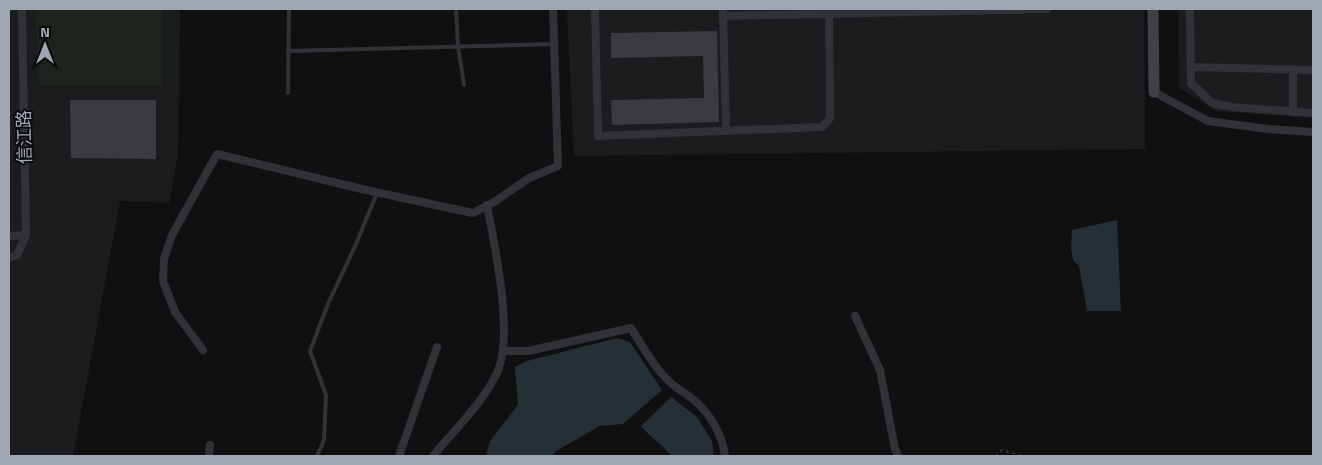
<svg xmlns="http://www.w3.org/2000/svg" width="1322" height="465" viewBox="0 0 1322 465" font-family="'Titillium Web','Noto Sans SC',sans-serif">
<style>
.built{fill:#1b1c1e}
.green{fill:#1c241d}
.water{fill:#252f36}
.building{fill:#393b40}
.lines{fill:none;stroke-linecap:round;stroke-linejoin:round}
.path{stroke:#36393e;stroke-width:2;stroke-dasharray:2.5 4;stroke-linecap:butt}
.lane{stroke:#303237;stroke-width:4}
.street{stroke:#303237;stroke-width:8}
.secondary{stroke:#3e4147;stroke-width:11}
.labels{text-anchor:middle;dominant-baseline:central;stroke-width:4;stroke-linejoin:round;paint-order:stroke}
.street-label{font-size:18px;fill:#9fa6b4;stroke:#0b0b0c}
</style>
<rect width="100%" height="100%" fill="#101011"/>
<g class="built">
<polygon points="9,9 180,9 178,155 169,203 120,201 73,456 9,456"/>
<polygon points="567,9 1144,9 1145,149 574,156"/>
<polygon points="1178,9 1313,9 1313,118 1216,111 1179,88"/>
</g>
<polygon class="green" points="35,9 162,9 162,86 39,86"/>
<g class="water">
<polygon points="1117,220 1121,311 1087,311 1079,266 1073,260 1071,249 1072,230"/>
<polygon points="617,338 630,342 662,390 623,424 600,426 556,451 552,456 486,456 490,441 518,405 515,367 527,361"/>
<path d="M671,397L697,417L712,441L714,456H671C662,444 650,437 641,426Z"/>
</g>
<g class="building">
<polygon points="717,31 719,122 612,125 611,100 704,98 703,56 611,58 611,33"/>
<polygon points="70,100 156,100 156,159 71,158"/>
</g>
<g class="lines">
<polyline class="path" points="996,456 1002,450 1022,456"/>
<g class="lane">
<polyline points="456,9 458,46 464,85"/>
<polyline points="288,51 554,44"/>
<polyline points="288,93 289,9"/>
<polyline points="317,456 324,440 326,395 310,351 328,304 356,244 377,193"/>
</g>
<g class="street">
<polyline points="595,9 598,136 822,127 830,118 829,9"/>
<polyline points="723,9 726,131"/>
<polyline points="1190,9 1191,83 1212,103 1232,107 1313,113"/>
<polyline points="723,16 1047,9"/>
<polyline points="1191,67 1313,70"/>
<polyline points="1154,92 1208,121 1268,129 1313,132"/>
<polyline points="1293,112 1293,69"/>
<polyline points="9,236 26,235"/>
<polyline points="9,258 17,255 26,235 22,9"/>
<polyline points="855,316 880,370 895,449 898,456"/>
<polyline points="203,350 175,312 163,281 164,259 172,235 217,154 366,190 473,213 494,202 529,178 558,166 553,9"/>
<path d="M504,351H528L631,328C643,347 655,369 672,384C679,390 687,394 694,400C711,415 722,434 725,456"/>
<polyline points="209,456 210,445"/>
<polyline points="399,456 437,347"/>
<path d="M433,456C454,430 481,405 496,375C515,338 495,247 487,205"/>
</g>
<polyline class="secondary" points="1153,9 1154,92"/>
</g>
<g class="labels">
<g class="street-label">
<text transform="translate(24 137) rotate(-91)">信江路</text>
</g>
</g>
<rect width="1322" height="465" fill="none" stroke="#9fa6b4" stroke-width="20"/>
<g transform="translate(45 45)" stroke="#0b0b0c" stroke-width="4" paint-order="stroke">
<path d="M0-4L9 19L0 12L-9 19Z" fill="#9fa6b4"/>
<text y="-8" font-size="14" font-weight="bold" text-anchor="middle" fill="#9fa6b4">N</text>
</g>
</svg>
